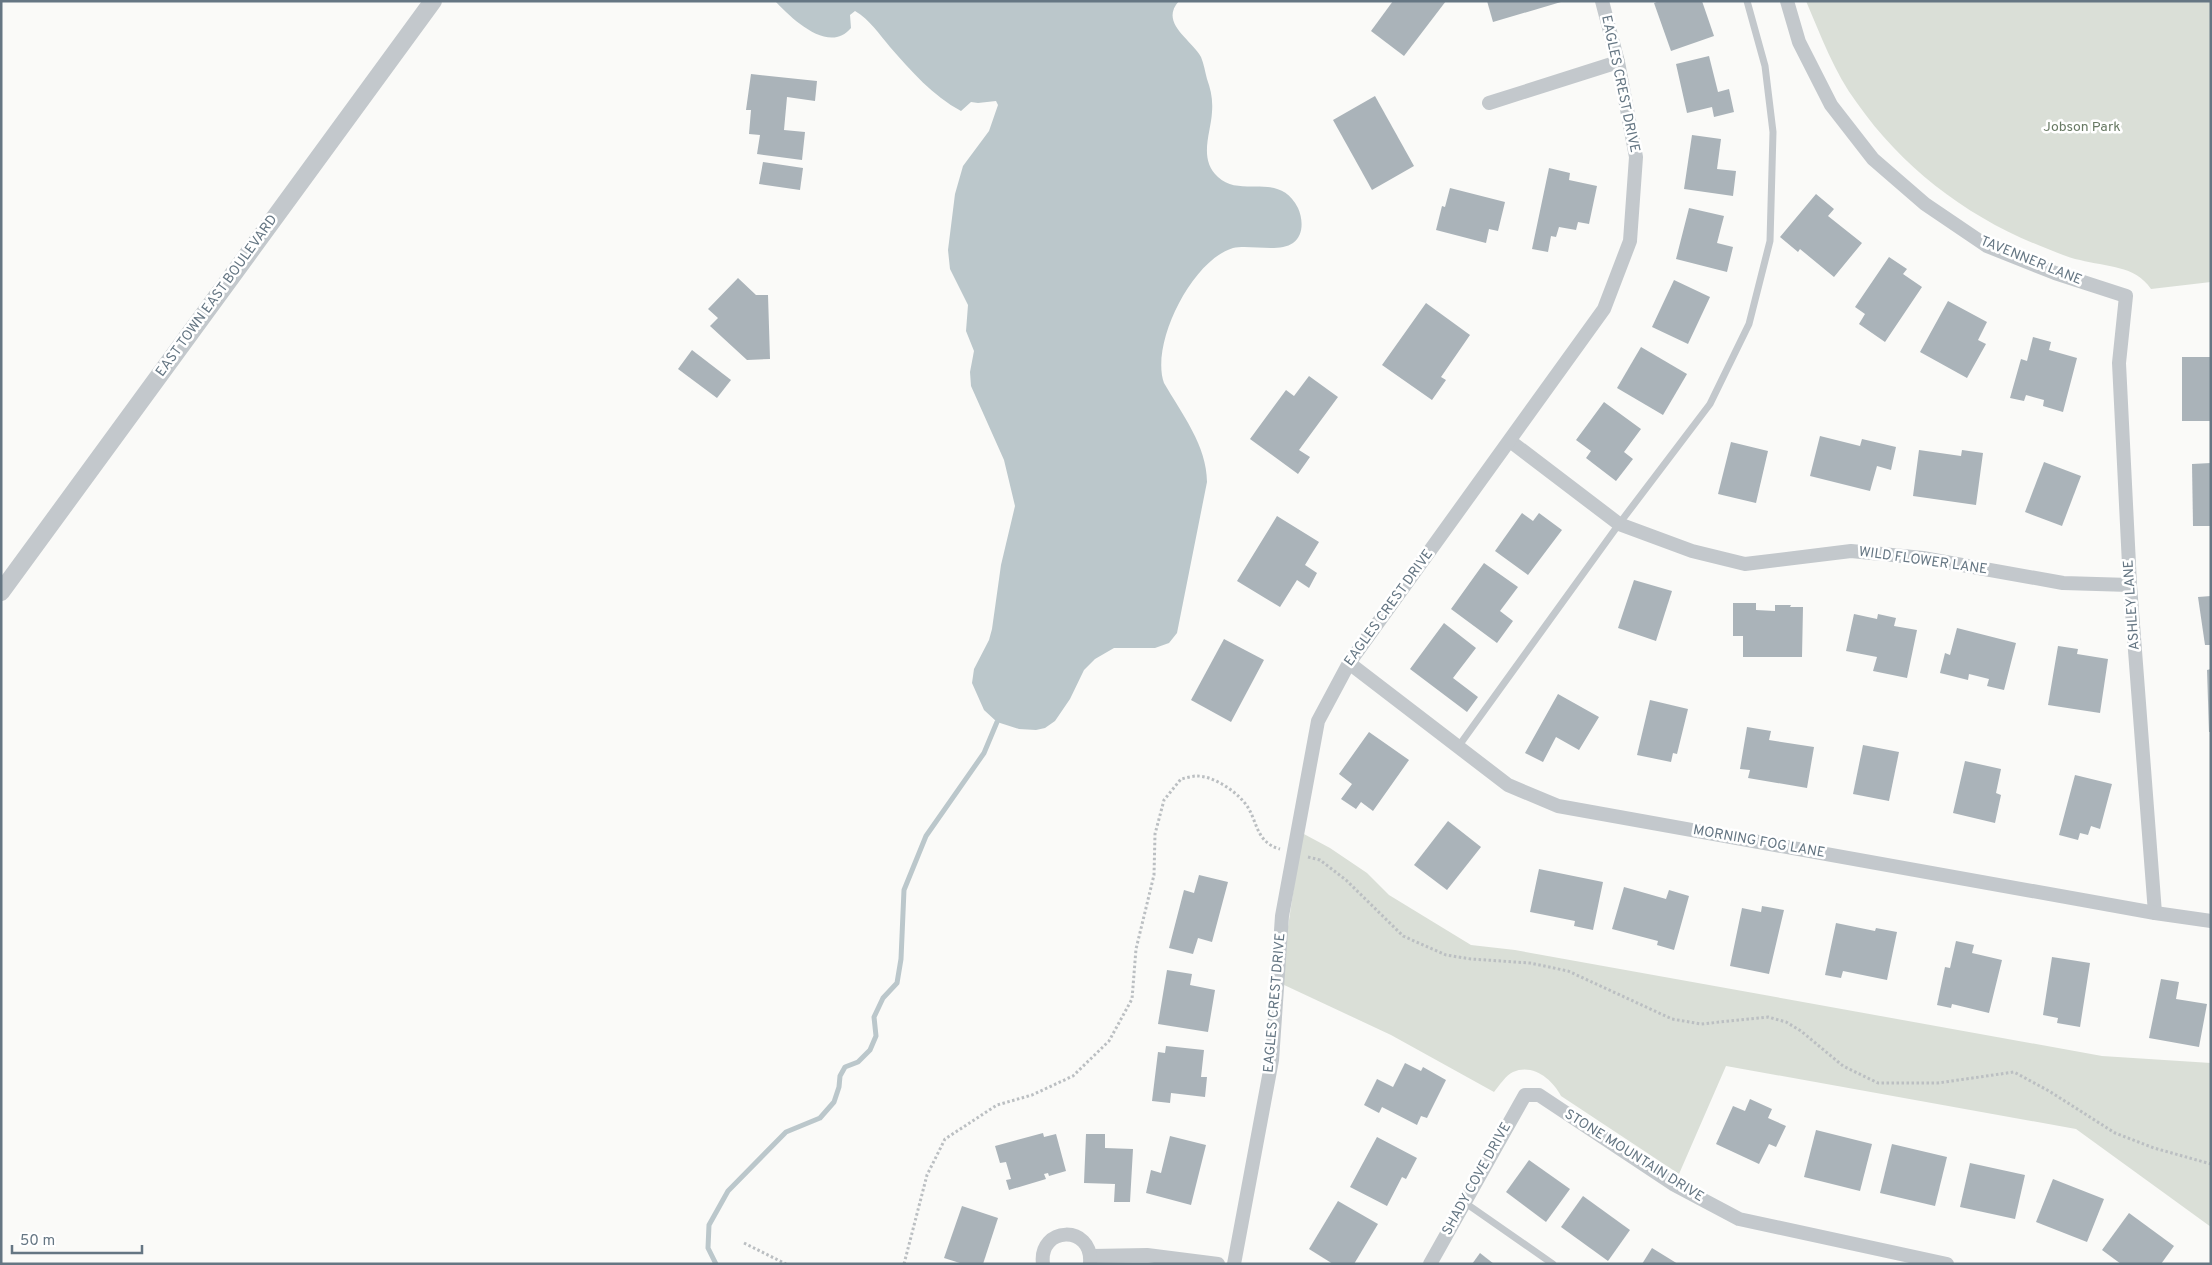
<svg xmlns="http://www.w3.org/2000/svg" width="2212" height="1265" viewBox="0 0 2212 1265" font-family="Overpass,sans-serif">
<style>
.green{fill:#dadfd7}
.water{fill:#bbc7cb}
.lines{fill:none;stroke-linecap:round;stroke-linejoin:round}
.stream{stroke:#bbc7cb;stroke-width:5}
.building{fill:#aab3b9}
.path{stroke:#bbbfc2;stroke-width:3;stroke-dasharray:2.5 2.5;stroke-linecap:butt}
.service{stroke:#c3c8cc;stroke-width:7}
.minor{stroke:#c3c8cc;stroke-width:14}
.tertiary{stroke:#c3c8cc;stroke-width:18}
.labels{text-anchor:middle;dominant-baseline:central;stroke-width:5;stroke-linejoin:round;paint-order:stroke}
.street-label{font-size:14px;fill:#657683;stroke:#fff}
.park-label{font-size:14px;fill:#687a64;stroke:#fff}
</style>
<rect width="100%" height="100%" fill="#fafaf8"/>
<g class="green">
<path d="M1806,1H2211V282L2151,289C2135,265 2106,267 2080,260C2069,258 2058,253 2048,249C1971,220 1904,170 1857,103C1834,72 1821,36 1806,1Z"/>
<path d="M1302,833L1330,848L1367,873L1389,895L1471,945L1515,950L2102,1056L2211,1063V1227L2076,1129L1726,1066L1679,1174L1561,1096C1553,1080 1533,1063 1513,1072C1506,1075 1499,1086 1494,1092L1391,1035L1282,984V967Z"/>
</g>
<path class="water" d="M775,1H1179C1159,23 1191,39 1201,57C1204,64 1205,72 1207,79C1211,90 1213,100 1212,112C1211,133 1198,159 1218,177C1241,199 1279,170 1298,208C1303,219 1304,235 1293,243C1279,253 1249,244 1233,248C1192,260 1150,344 1164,383C1182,414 1207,446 1207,482L1177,633L1169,643L1155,648H1114L1095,659L1084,670L1070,699L1055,721L1045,728L1036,730L1019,729L997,722L984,710L972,683L974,669L989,640L992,629L1001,565L1015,506L1004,460L971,386L970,372L974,351L966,331L968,305L950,269L948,250L955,194L963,166L989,131L998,105L996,101L978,103L971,102L961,111C933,96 911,71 890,47C879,34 870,20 855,11L850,15L851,28C829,55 791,18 775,1Z"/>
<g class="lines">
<polyline class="stream" points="716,1264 708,1248 709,1225 728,1191 786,1132 820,1118 834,1102 839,1087 840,1076 845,1067 858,1062 870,1050 876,1036 874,1017 883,998 897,983 901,959 904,890 926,836 984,753 997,722"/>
</g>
<g class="building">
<polygon points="1393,1 1446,1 1404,56 1371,31"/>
<polygon points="1487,1 1561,1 1561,2 1493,22"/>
<polygon points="1659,1 1702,1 1714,36 1671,51 1654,3"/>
<polygon points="1709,56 1718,92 1729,89 1734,112 1714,117 1712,107 1687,113 1676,64"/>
<polygon points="751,74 817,81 815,101 787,97 784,130 805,132 802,160 757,154 760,135 749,134 751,110 746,110"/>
<polygon points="1375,96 1414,166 1372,190 1333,120"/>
<polygon points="1692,135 1721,139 1717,169 1736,171 1733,196 1684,189"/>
<polygon points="763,162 803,168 800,190 759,184"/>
<polygon points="1549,168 1570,173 1569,180 1597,186 1589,224 1578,222 1576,230 1559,227 1556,237 1551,236 1548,252 1532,249"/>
<polygon points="1450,188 1505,202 1498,231 1489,229 1486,243 1436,230 1442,206 1445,207"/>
<polygon points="1816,194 1834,209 1828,216 1862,243 1834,277 1800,249 1798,252 1780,237"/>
<polygon points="1689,208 1724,216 1717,243 1733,247 1727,272 1676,259"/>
<polygon points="1889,257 1907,269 1903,274 1922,287 1885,342 1859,324 1865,314 1855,307"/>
<polygon points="738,278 756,295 768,295 770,359 747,360 710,326 718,318 708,309"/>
<polygon points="1674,280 1710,297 1688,344 1652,327"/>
<polygon points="1948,301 1987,322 1978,340 1986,344 1967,378 1920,352"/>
<polygon points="1426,303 1470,335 1441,377 1446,380 1432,400 1382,365"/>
<polygon points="2033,337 2051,342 2049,350 2077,358 2063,412 2043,406 2044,400 2026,395 2024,401 2010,398 2021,359 2027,361"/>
<polygon points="1641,347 1687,374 1663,415 1617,388"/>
<polygon points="692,350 731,380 717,398 678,369"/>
<rect x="2182" y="357" width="29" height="64"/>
<polygon points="1309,376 1338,397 1299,450 1310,457 1298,474 1250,439 1286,390 1294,396"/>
<polygon points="1604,402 1641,429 1624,452 1633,459 1616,481 1586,458 1591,451 1576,440"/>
<polygon points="1820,436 1860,446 1862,439 1896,447 1891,470 1877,466 1870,491 1810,476"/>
<polygon points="1731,442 1768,451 1756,503 1718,494"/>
<polygon points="1919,450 1961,456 1962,450 1983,453 1976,505 1913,496"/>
<polygon points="2044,462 2081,476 2062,526 2025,512"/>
<polygon points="2211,463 2211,526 2193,526 2192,464"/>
<polygon points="1522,513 1533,521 1539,513 1562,530 1528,575 1495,551"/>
<polygon points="1277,516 1319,542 1305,565 1317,573 1309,588 1297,580 1280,607 1237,581"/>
<polygon points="1484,563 1518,587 1500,611 1513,621 1497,643 1451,609"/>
<polygon points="1634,580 1672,591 1656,641 1618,628"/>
<polygon points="2211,596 2211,645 2205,645 2198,597"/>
<polygon points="1733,603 1756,603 1756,610 1775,611 1775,605 1791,605 1790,607 1803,607 1802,657 1743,657 1743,636 1733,636"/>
<polygon points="1854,614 1877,619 1878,614 1896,618 1894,626 1917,630 1907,678 1873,671 1877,657 1846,651"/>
<polygon points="1444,623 1476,648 1453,678 1478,697 1467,712 1410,669"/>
<polygon points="1957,628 2016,643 2004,690 1987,686 1989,679 1969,674 1968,680 1940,673 1945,653 1950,655"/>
<polygon points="1224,639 1264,660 1231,722 1191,700"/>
<polygon points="2058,646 2078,649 2077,654 2108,659 2100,713 2048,705"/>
<polygon points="2211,669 2211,732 2209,732 2207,670"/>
<polygon points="1558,694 1599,717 1579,750 1556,737 1543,762 1525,753"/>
<polygon points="1650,700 1688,709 1677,754 1673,753 1671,762 1637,755"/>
<polygon points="1747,727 1771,731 1769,740 1814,747 1807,788 1748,778 1750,770 1740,769"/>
<polygon points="1369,732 1409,760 1373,811 1361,802 1356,809 1341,799 1352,784 1339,774"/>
<polygon points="1863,745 1899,752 1889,801 1853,794"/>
<polygon points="1965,761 2001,769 1996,793 2001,795 1995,823 1953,813"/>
<polygon points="2075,775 2112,784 2100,829 2091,826 2088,835 2080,833 2078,840 2059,835"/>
<polygon points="1448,821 1481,847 1447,890 1414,865"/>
<polygon points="1539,869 1603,882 1593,930 1574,926 1575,921 1530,912"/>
<polygon points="1199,875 1228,882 1212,942 1198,938 1193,954 1169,948 1184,890 1194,893"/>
<polygon points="1624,887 1666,899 1669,890 1689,896 1674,950 1657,945 1658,941 1612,929"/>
<polygon points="1762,906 1784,910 1769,974 1730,966 1742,908 1761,912"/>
<polygon points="1836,923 1875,931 1876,928 1897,932 1887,980 1843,971 1841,978 1825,975"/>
<polygon points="1956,941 1974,945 1972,953 2002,960 1989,1013 1952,1004 1951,1008 1937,1005 1945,967 1950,968"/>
<polygon points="2052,957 2090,963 2080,1027 2057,1023 2058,1018 2043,1015"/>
<polygon points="1167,970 1192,974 1190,985 1215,990 1208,1032 1158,1024"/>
<polygon points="2161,979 2179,982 2176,999 2207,1004 2199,1047 2149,1038"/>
<polygon points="1166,1046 1204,1050 1201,1077 1207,1077 1205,1097 1171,1093 1170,1103 1152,1101 1158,1052 1165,1053"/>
<polygon points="1405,1063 1421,1071 1423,1067 1446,1080 1427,1118 1421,1116 1417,1125 1382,1107 1379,1113 1364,1105 1377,1079 1393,1087"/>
<polygon points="1750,1099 1772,1109 1768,1118 1786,1126 1776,1147 1769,1144 1759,1164 1716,1144 1733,1106 1745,1111"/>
<polygon points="1816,1130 1872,1144 1860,1191 1804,1177"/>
<polygon points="1043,1133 1044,1137 1056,1134 1066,1171 1049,1176 1048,1173 1044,1174 1046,1179 1009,1190 1006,1180 1011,1179 1006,1162 1000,1163 995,1146"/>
<polygon points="1086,1134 1105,1134 1105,1148 1133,1149 1130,1202 1114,1202 1115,1184 1084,1183"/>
<polygon points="1170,1136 1206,1145 1191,1205 1146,1193 1151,1170 1161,1173"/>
<polygon points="1377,1137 1417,1158 1406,1179 1402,1177 1387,1206 1350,1187"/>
<polygon points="1892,1144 1947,1157 1935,1206 1880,1193"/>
<polygon points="1529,1160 1570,1189 1546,1222 1506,1192"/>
<polygon points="1970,1163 2025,1175 2015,1219 1960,1207"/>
<polygon points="2053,1179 2104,1199 2087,1242 2036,1222"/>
<polygon points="1583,1196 1630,1230 1608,1261 1561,1227"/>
<polygon points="1338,1201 1378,1224 1354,1264 1333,1264 1309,1249"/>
<polygon points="962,1206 998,1218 983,1264 963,1264 944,1258"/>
<polygon points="2129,1213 2174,1246 2161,1264 2121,1264 2102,1250"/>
<polygon points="1652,1248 1678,1264 1642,1264"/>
<polygon points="1480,1253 1494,1264 1472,1264"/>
</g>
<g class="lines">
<g class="path">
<polyline points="1308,857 1320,860 1346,880 1403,936 1446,955 1471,959 1530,963 1568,971 1672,1019 1701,1024 1768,1017 1786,1022 1801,1031 1843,1066 1878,1083 1938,1083 2014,1072 2049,1091 2115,1133 2154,1148 2211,1164"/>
<polyline points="744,1243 786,1264"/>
<path d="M904,1264L927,1175L945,1139L997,1105L1032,1095L1073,1076L1109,1041L1132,999L1136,949L1154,875L1155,834L1164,800L1181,779C1186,778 1192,776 1197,776C1213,776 1234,790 1244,802C1258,818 1254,842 1280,849"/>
</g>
<g class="service">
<polyline points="1458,747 1619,524 1710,404 1749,324 1770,241 1773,132 1765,66 1747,1"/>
<polyline points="1464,1202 1553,1264"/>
</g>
<g class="minor">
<polyline points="1787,1 1799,42 1831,105 1873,159 1925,204 1987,246 2055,273 2126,296 2119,363 2130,585 2155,913"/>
<polyline points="1489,103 1618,62"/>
<polyline points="1510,441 1619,524 1692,551 1745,564 1851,551 1923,558 2063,583 2130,585"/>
<polyline points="1349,663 1508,785 1558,806 2155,913 2211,921"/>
<polyline points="1091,1256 1147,1255 1218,1264"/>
<path d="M1043,1264C1038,1226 1093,1224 1090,1263"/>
<polyline points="1234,1264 1272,1060 1282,916 1318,721 1349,663 1604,309 1630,241 1636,157 1618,62 1602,1"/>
<polyline points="1430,1264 1525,1095 1539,1095 1673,1184 1739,1219 1947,1264"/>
</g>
<polyline class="tertiary" points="1,592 433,1"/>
</g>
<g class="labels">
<g class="street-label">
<text transform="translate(1620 84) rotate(78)">EAGLES CREST DRIVE</text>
<text transform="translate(2031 261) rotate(22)">TAVENNER LANE</text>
<text transform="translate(217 296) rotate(-54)">EAST TOWN EAST BOULEVARD</text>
<text transform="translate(1923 561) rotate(8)">WILD FLOWER LANE</text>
<text transform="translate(2132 605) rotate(-94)">ASHLEY LANE</text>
<text transform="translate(1389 608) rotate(-54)">EAGLES CREST DRIVE</text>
<text transform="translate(1759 842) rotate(10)">MORNING FOG LANE</text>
<text transform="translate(1275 1003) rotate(-85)">EAGLES CREST DRIVE</text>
<text transform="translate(1634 1156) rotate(32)">STONE MOUNTAIN DRIVE</text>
<text transform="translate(1477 1179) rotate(-61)">SHADY COVE DRIVE</text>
</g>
<g class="park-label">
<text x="2082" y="127">Jobson Park</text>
</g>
</g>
<rect width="2212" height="1265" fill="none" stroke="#657683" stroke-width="5"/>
<path d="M12 1245v8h130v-8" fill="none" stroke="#657683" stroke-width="2.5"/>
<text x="20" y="1245" font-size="15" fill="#657683" stroke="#ffffff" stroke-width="4" paint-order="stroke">50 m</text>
</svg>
